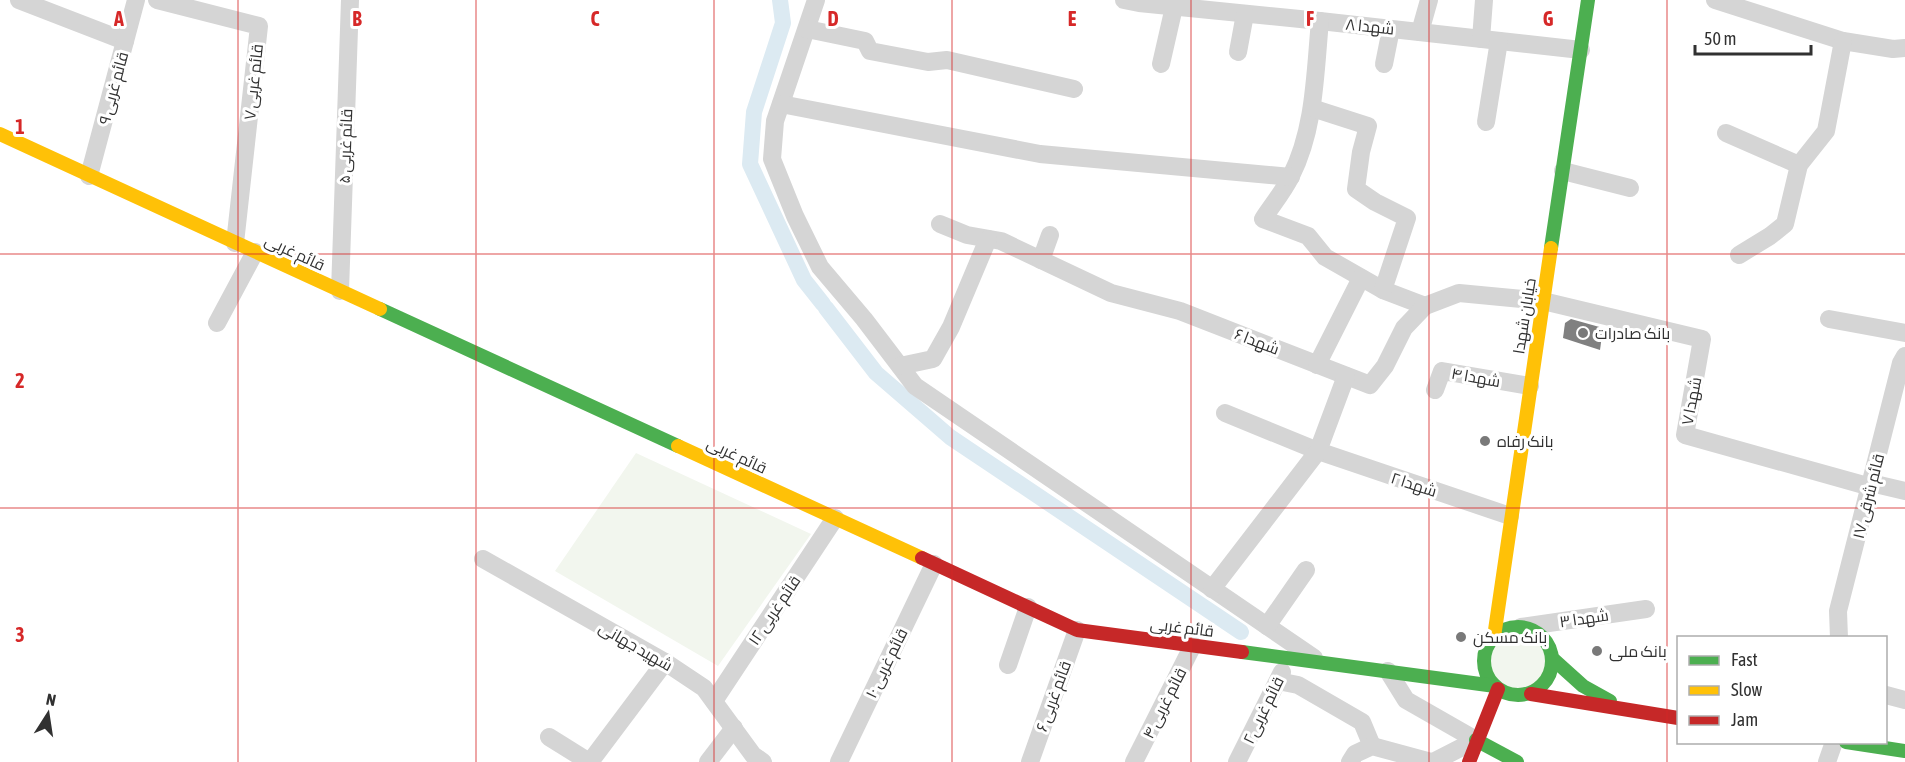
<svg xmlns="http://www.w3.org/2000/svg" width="1905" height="762" viewBox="0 0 1905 762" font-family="'Asap Condensed',Cairo,sans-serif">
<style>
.green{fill:#f2f6ee}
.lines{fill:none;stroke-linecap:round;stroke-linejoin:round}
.canal{stroke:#dceaf2;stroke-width:16}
.building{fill:#808080}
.street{stroke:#d5d5d5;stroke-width:18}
.fast{stroke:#4caf50;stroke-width:14}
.slow{stroke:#ffc107;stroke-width:14}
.jam{stroke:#c62828;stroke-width:14}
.grid{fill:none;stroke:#d62828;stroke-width:1.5;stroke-opacity:0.55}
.poi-dot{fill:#797979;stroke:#fff;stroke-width:2}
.labels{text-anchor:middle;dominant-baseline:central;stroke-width:6;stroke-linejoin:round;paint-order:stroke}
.street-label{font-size:16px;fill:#313131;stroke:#fff}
.poi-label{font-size:16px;fill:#313131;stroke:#fff;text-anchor:start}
.grid-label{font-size:20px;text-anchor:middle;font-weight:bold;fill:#d62828;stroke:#fff;stroke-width:6;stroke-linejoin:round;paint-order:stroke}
</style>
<rect width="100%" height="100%" fill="#fff"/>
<g class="green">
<polygon points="636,453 811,534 718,666 555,571"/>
<circle cx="1519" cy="661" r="29"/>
</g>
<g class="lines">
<g class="canal">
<polyline points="780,0 783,23 754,112 750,164 804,280 823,304"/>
<polyline points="826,308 876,373 950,437 1241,632"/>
</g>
</g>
<polygon class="building" points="1571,319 1603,328 1600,350 1563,338 1565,323"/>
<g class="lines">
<g class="street">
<polyline points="19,0 125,41"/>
<polyline points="157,0 259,26 235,243"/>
<polyline points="816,0 775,121 772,159 795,216 820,267 864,319 915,386 1314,658"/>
<polyline points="1124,0 1139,3 1320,21 1581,50"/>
<polyline points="1715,0 1843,41 1893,49 1905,48"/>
<path d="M1320,21C1315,73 1315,129 1291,176C1284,191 1272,205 1263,219L1308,236L1325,257L1383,290L1425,306"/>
<polyline points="807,29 865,41 870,51 928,62 947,60 1074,89"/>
<polyline points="1420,32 1429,0"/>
<polyline points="1481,39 1484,0"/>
<polyline points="1238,52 1245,14"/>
<polyline points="1161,64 1174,7 1174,0"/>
<polyline points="1384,64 1391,29"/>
<polyline points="781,104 1040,154 1291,177"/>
<polyline points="1312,108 1368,126 1361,152 1356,189 1375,202 1407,218 1383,290"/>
<polyline points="1486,122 1499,41"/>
<polyline points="1726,133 1799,165"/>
<polyline points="1563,171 1630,188"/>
<polyline points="89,176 136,0"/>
<polyline points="940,224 967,235 1001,241 1111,293 1180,311 1370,385 1385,366 1404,328 1425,306 1459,293 1543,301 1702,339 1685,435 1871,487"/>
<polyline points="1739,255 1770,236 1785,224 1799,165 1826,131 1843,41"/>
<polyline points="1041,260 1050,235"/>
<polyline points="340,291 350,0"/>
<polyline points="1829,319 1905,333"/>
<polyline points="217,323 255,252"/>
<polyline points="1317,365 1361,278"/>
<polyline points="900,366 933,359 951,327 988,239"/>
<polyline points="1435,390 1442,371 1530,386"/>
<polyline points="1225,413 1318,451 1510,516"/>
<polyline points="1871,483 1905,491"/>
<polyline points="483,559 665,662 704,688 753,755 763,762"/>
<polyline points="1212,589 1318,451 1346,376"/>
<polyline points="1267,626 1306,570"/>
<polyline points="1521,627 1646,609"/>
<polyline points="1839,638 1838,611 1901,363 1905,356"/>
<polyline points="1008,665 1028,607"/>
<polyline points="1388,671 1406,700 1476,740"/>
<polyline points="1278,681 1298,685 1362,722 1372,746"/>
<polyline points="1886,695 1905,700"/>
<polyline points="714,701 835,518"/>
<polyline points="549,737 589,762"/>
<polyline points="590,762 665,662"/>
<polyline points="708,762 734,728"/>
<polyline points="839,762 934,564"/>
<polyline points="1030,762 1077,630"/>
<polyline points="1134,762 1193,645"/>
<polyline points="1237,762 1282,672"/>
<polyline points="1350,762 1355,754 1372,746 1431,762"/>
<polyline points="1433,762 1476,740"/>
<polyline points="1827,762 1834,742"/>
</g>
<g class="fast">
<polyline points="1551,248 1588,0"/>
<polyline points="380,309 678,446"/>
<circle cx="1518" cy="661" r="34"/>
<polyline points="1242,652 1495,686"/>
<polyline points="1553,659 1583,686 1610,701"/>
<polyline points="1476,740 1517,762"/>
<polyline points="1846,742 1905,751"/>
</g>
<g class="slow">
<polyline points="0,134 380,309"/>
<polyline points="678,446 922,558"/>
<polyline points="1494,637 1551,248"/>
</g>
<g class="jam">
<polyline points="922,558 1077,630 1242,652"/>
<polyline points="1531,694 1678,718"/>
<polyline points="1469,762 1498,689"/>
</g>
</g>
<path class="grid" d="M238,0V762M476,0V762M714,0V762M952,0V762M1191,0V762M1429,0V762M1667,0V762M0,254H1905M0,508H1905"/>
<g class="poi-dot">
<circle cx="1583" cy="333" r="6"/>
<circle cx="1485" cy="441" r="6"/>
<circle cx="1461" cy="637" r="6"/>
<circle cx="1597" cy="651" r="6"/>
</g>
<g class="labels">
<g class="street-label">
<text transform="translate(1370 26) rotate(6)">شهدا ۸</text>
<text transform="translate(253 82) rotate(-84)">قائم غربی ۷</text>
<text transform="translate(113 88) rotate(-75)">قائم غربی ۹</text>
<text transform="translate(345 146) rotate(-88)">قائم غربی ۵</text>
<text transform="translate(295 252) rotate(25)">قائم غربی</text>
<text transform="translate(1524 316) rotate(-81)">خیابان شهدا</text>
<text transform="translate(1257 341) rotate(21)">شهدا ۶</text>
<text transform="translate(1476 377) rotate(10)">شهدا ۴</text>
<text transform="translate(1691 401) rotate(-79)">شهدا ۷</text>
<text transform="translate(737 455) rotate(25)">قائم غربی</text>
<text transform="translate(1414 484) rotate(18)">شهدا ۲</text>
<text transform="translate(1868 496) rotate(-76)">قائم شرقی ۱۷</text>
<text transform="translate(774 610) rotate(-56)">قائم غربی ۱۲</text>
<text transform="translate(1584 618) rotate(-8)">شهدا ۳</text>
<text transform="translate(1182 627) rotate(7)">قائم غربی</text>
<text transform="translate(636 646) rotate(30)">شهید جهانی</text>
<text transform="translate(886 663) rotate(-64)">قائم غربی ۱۰</text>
<text transform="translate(1053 696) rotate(-70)">قائم غربی ۶</text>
<text transform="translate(1164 703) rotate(-63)">قائم غربی ۴</text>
<text transform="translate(1263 710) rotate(-64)">۲قائم غربی</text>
</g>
<g class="poi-label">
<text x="1595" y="333">بانک صادرات</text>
<text x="1497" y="441">بانک رفاه</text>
<text x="1473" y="637">بانک مسکن</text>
<text x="1609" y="651">بانک ملی</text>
</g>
</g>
<g class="grid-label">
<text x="119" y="26">A</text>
<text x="357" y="26">B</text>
<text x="595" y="26">C</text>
<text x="833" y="26">D</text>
<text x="1072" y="26">E</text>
<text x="1310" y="26">F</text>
<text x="1548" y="26">G</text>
<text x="20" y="134">1</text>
<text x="20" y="388">2</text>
<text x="20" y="642">3</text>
</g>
<rect x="1677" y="636" width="210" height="108" fill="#ffffff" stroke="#adadad" stroke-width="1.5"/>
<rect x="1689" y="656" width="30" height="9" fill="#4caf50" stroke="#adadad" stroke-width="1.5"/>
<text x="1731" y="666" font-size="18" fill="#313131">Fast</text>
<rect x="1689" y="686" width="30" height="9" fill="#ffc107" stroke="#adadad" stroke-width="1.5"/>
<text x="1731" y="696" font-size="18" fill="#313131">Slow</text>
<rect x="1689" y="716" width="30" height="9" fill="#c62828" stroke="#adadad" stroke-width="1.5"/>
<text x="1731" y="726" font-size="18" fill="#313131">Jam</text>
<g transform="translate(48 714) rotate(12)" stroke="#ffffff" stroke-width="4.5" paint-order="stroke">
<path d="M0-4.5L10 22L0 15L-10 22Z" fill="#313131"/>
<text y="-9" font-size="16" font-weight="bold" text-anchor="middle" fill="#313131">N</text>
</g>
<path d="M1695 45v9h116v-9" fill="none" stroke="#313131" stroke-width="3"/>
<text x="1704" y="45" font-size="18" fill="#313131" stroke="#ffffff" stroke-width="4.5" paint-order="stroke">50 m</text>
</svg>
